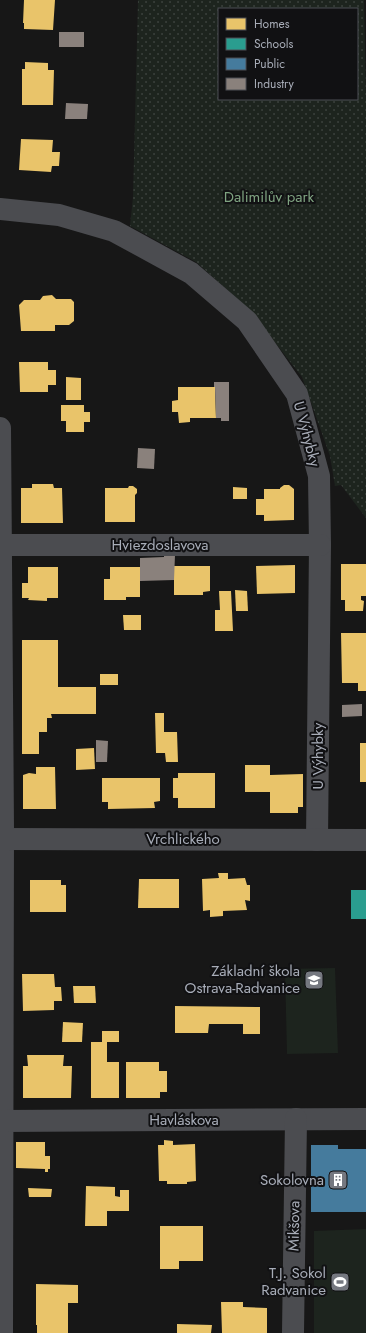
<svg xmlns="http://www.w3.org/2000/svg" width="366" height="1333" viewBox="0 0 366 1333" font-family="Jost,sans-serif">
<style>
.park{fill:url(#park-dots);fill-rule:evenodd}
.pitch{fill:#1d241e}
.homes{fill:#e9c46a}
.schools{fill:#2a9d8f}
.public{fill:#457b9d}
.industry{fill:#8a817c}
.lines{fill:none;stroke-linecap:round;stroke-linejoin:round}
.minor{stroke:#4b4c50;stroke-width:22}
.labels{text-anchor:middle;dominant-baseline:central;stroke-width:4;stroke-linejoin:round;paint-order:stroke}
.park-label{font-size:15px;fill:#7fa381;stroke:#111113}
.street-label{font-size:15px;fill:#a8adb8;stroke:#111113}
.poi-label{font-size:15px;fill:#a8adb8;stroke:#111113;text-anchor:end}
</style>
<defs>
<pattern id="park-dots" width="8" height="8" patternUnits="userSpaceOnUse"><rect width="8" height="8" fill="#1d241e"/><path d="M2 2h.1M6 6h.1" fill="none" stroke="#3b413d" stroke-width="1.8" stroke-linecap="round"/></pattern>
</defs>
<rect width="100%" height="100%" fill="#171717"/>
<path class="park" d="M138,0H364L366,99V518L341,485L335,486L330,456L302,377L249,309L196,262L130,226L133,197ZM219,9H357V99H219Z"/>
<g class="pitch">
<polygon points="335,968 338,1053 287,1054 285,969"/>
<polygon points="366,1229 366,1333 314,1333 314,1231"/>
</g>
<g class="homes">
<polygon points="24,0 55,0 53,30 24,29 24,23 23,23"/>
<polygon points="25,62 48,63 48,70 54,70 53,105 22,105 22,69 25,69"/>
<polygon points="21,139 53,140 52,152 60,152 59,166 52,166 51,172 19,170"/>
<polygon points="52,295 56,299 71,299 74,302 74,321 69,325 55,325 55,331 21,331 19,305 24,300 40,300 43,296"/>
<polygon points="19,362 48,362 48,370 56,370 56,385 48,385 48,392 20,392"/>
<polygon points="66,377 81,378 81,400 66,400"/>
<polygon points="178,387 215,387 216,418 190,418 190,422 179,423 178,412 172,412 172,401 178,400"/>
<polygon points="61,405 84,405 84,412 90,412 90,422 84,422 84,432 66,432 66,421 61,421"/>
<polygon points="32,484 53,484 54,488 62,488 63,523 21,523 21,488 32,488"/>
<polygon points="284,485 289,485 294,489 294,520 264,521 264,515 256,515 256,499 264,499 264,489 280,489 280,488"/>
<polygon points="129,486 133,486 137,489 137,493 135,495 135,522 105,522 105,488 128,488"/>
<polygon points="233,487 247,488 247,499 233,499"/>
<polygon points="341,564 366,564 366,596 361,596 361,600 364,601 363,611 345,611 345,600 341,600"/>
<polygon points="295,565 295,593 257,594 256,566"/>
<polygon points="174,566 210,566 210,591 203,592 203,595 174,595"/>
<polygon points="28,567 58,567 58,598 47,598 47,601 28,600 29,598 22,598 22,583 28,583"/>
<polygon points="110,567 140,567 140,597 126,597 126,600 104,600 104,579 110,579"/>
<polygon points="235,590 247,591 248,611 236,611"/>
<polygon points="219,591 231,591 233,631 215,631 215,610 220,610"/>
<polygon points="123,615 141,615 141,630 124,630"/>
<polygon points="341,633 366,633 366,691 358,691 358,683 342,683"/>
<polygon points="22,640 58,640 58,687 96,687 96,714 51,714 52,718 47,718 47,732 39,732 39,754 22,754"/>
<rect x="100" y="674" width="18" height="11"/>
<polygon points="155,713 164,713 164,732 177,732 178,762 166,762 165,753 156,753"/>
<rect x="360" y="743" width="6" height="39"/>
<polygon points="94,748 95,769 76,770 76,749"/>
<polygon points="245,765 270,765 270,775 303,774 303,807 298,807 298,813 270,813 270,792 245,792"/>
<polygon points="36,767 55,767 56,809 23,809 23,775 29,773 36,774"/>
<polygon points="178,773 215,773 215,808 178,808 178,798 173,798 173,778 178,778"/>
<polygon points="102,778 160,778 160,801 154,802 155,808 108,809 108,802 102,802"/>
<polygon points="218,873 228,873 228,879 245,878 247,885 250,885 250,901 245,900 247,910 223,911 223,916 210,917 210,910 203,911 202,879 219,878"/>
<polygon points="139,879 179,879 179,908 138,908"/>
<polygon points="30,880 61,880 61,885 66,885 66,912 30,912"/>
<polygon points="22,974 54,974 55,987 61,987 62,1001 54,1001 54,1010 23,1011"/>
<polygon points="73,986 95,986 96,1003 74,1003"/>
<polygon points="175,1006 260,1007 260,1034 243,1034 243,1024 209,1024 208,1033 175,1033"/>
<polygon points="63,1022 83,1023 82,1042 62,1042"/>
<polygon points="102,1031 119,1031 119,1042 107,1042 107,1062 119,1062 119,1098 91,1098 91,1042 102,1042"/>
<polygon points="27,1055 64,1055 63,1066 72,1066 71,1098 23,1098 23,1066 28,1066"/>
<polygon points="126,1062 159,1062 159,1071 167,1071 167,1092 160,1092 160,1098 126,1098"/>
<polygon points="164,1140 173,1141 173,1145 195,1144 196,1181 187,1182 187,1184 167,1184 167,1181 159,1181 158,1145 164,1145"/>
<polygon points="16,1142 45,1142 45,1156 50,1156 50,1169 48,1169 48,1172 45,1172 45,1169 16,1168"/>
<polygon points="86,1186 115,1187 115,1196 120,1197 120,1190 129,1190 129,1211 107,1211 107,1226 85,1226"/>
<polygon points="28,1188 52,1189 51,1197 29,1197"/>
<polygon points="160,1226 203,1226 203,1261 179,1261 179,1269 160,1269"/>
<polygon points="36,1284 78,1285 78,1303 68,1303 68,1333 37,1333 37,1325 36,1325"/>
<polygon points="221,1302 243,1302 243,1307 267,1308 267,1333 222,1333"/>
<polygon points="177,1324 212,1325 211,1333 177,1333"/>
</g>
<rect class="schools" x="351" y="890" width="15" height="29"/>
<polygon class="public" points="311,1145 338,1145 338,1149 366,1149 366,1212 311,1212"/>
<g class="industry">
<rect x="59" y="32" width="25" height="15"/>
<polygon points="66,103 88,104 87,119 65,119"/>
<polygon points="214,382 229,382 229,421 221,421 221,418 216,418 215,387 214,387"/>
<polygon points="138,448 155,449 154,469 137,468"/>
<polygon points="164,555 175,555 174,580 140,581 140,558 164,557"/>
<polygon points="362,704 362,716 342,717 342,705"/>
<polygon points="96,740 108,741 107,762 96,762"/>
</g>
<g class="lines">
<g class="minor">
<polyline points="0,209 59,215 114,231 191,273 247,321 297,394 319,476 320,545 317,840"/>
<polyline points="0,428 3,828 2,1333"/>
<polyline points="0,545 320,545"/>
<polyline points="0,839 366,840"/>
<polyline points="2,1121 366,1119"/>
<polyline points="293,1333 296,1119"/>
</g>
</g>
<defs>
<g id="school-square" transform="scale(1)"><rect x="-9" y="-9" width="18" height="18" rx="4" fill="#757880" stroke="#111113"/><path d="M0-5L7-2L0 1L-7-2ZM-4 1L0 2.5L4 1V4Q0 6-4 4Z" fill="#fff"/></g>
<g id="building-square" transform="scale(1)"><rect x="-9" y="-9" width="18" height="18" rx="4" fill="#757880" stroke="#111113"/><path d="M-4-6H4V6H1V3H-1V6H-4ZM-2.5-4.3h1.7v1.8h-1.7ZM.8-4.3h1.7v1.8H.8ZM-2.5-1h1.7V.8h-1.7ZM.8-1h1.7V.8H.8Z" fill="#fff"/></g>
<g id="stadium-square" transform="scale(1)"><rect x="-9" y="-9" width="18" height="18" rx="4" fill="#757880" stroke="#111113"/><path d="M0-5a6.5 5 0 1 0 0 10a6.5 5 0 1 0 0-10ZM-3.5-1.8h7v3.6h-7Z" fill="#fff"/></g>
</defs>
<g fill-rule="evenodd">
<use href="#school-square" x="314" y="980"/>
<use href="#building-square" x="338" y="1180"/>
<use href="#stadium-square" x="340" y="1282"/>
</g>
<g class="labels">
<g class="park-label">
<text x="269" y="197">Dalimilův park</text>
</g>
<g class="street-label">
<text transform="translate(307 434) rotate(75)">U Výhybky</text>
<text x="160" y="545">Hviezdoslavova</text>
<text transform="translate(318 756) rotate(-90)">U Výhybky</text>
<text x="183" y="839">Vrchlického</text>
<text x="184" y="1120">Havláskova</text>
<text transform="translate(294 1226) rotate(-89)">Mikšova</text>
</g>
<g class="poi-label">
<text x="300" y="971">Základní škola<tspan x="300" dy="17">Ostrava-Radvanice</tspan></text>
<text x="324" y="1180">Sokolovna</text>
<text x="326" y="1273">T.J. Sokol<tspan x="326" dy="17">Radvanice</tspan></text>
</g>
</g>
<rect x="218" y="8" width="140" height="92" fill="#111113" stroke="#4d4f55"/>
<rect x="226" y="18" width="20" height="12" fill="#e9c46a" stroke="#4d4f55"/>
<text x="254" y="28" font-size="12" fill="#a8adb8">Homes</text>
<rect x="226" y="38" width="20" height="12" fill="#2a9d8f" stroke="#4d4f55"/>
<text x="254" y="48" font-size="12" fill="#a8adb8">Schools</text>
<rect x="226" y="58" width="20" height="12" fill="#457b9d" stroke="#4d4f55"/>
<text x="254" y="68" font-size="12" fill="#a8adb8">Public</text>
<rect x="226" y="78" width="20" height="12" fill="#8a817c" stroke="#4d4f55"/>
<text x="254" y="88" font-size="12" fill="#a8adb8">Industry</text>
</svg>
